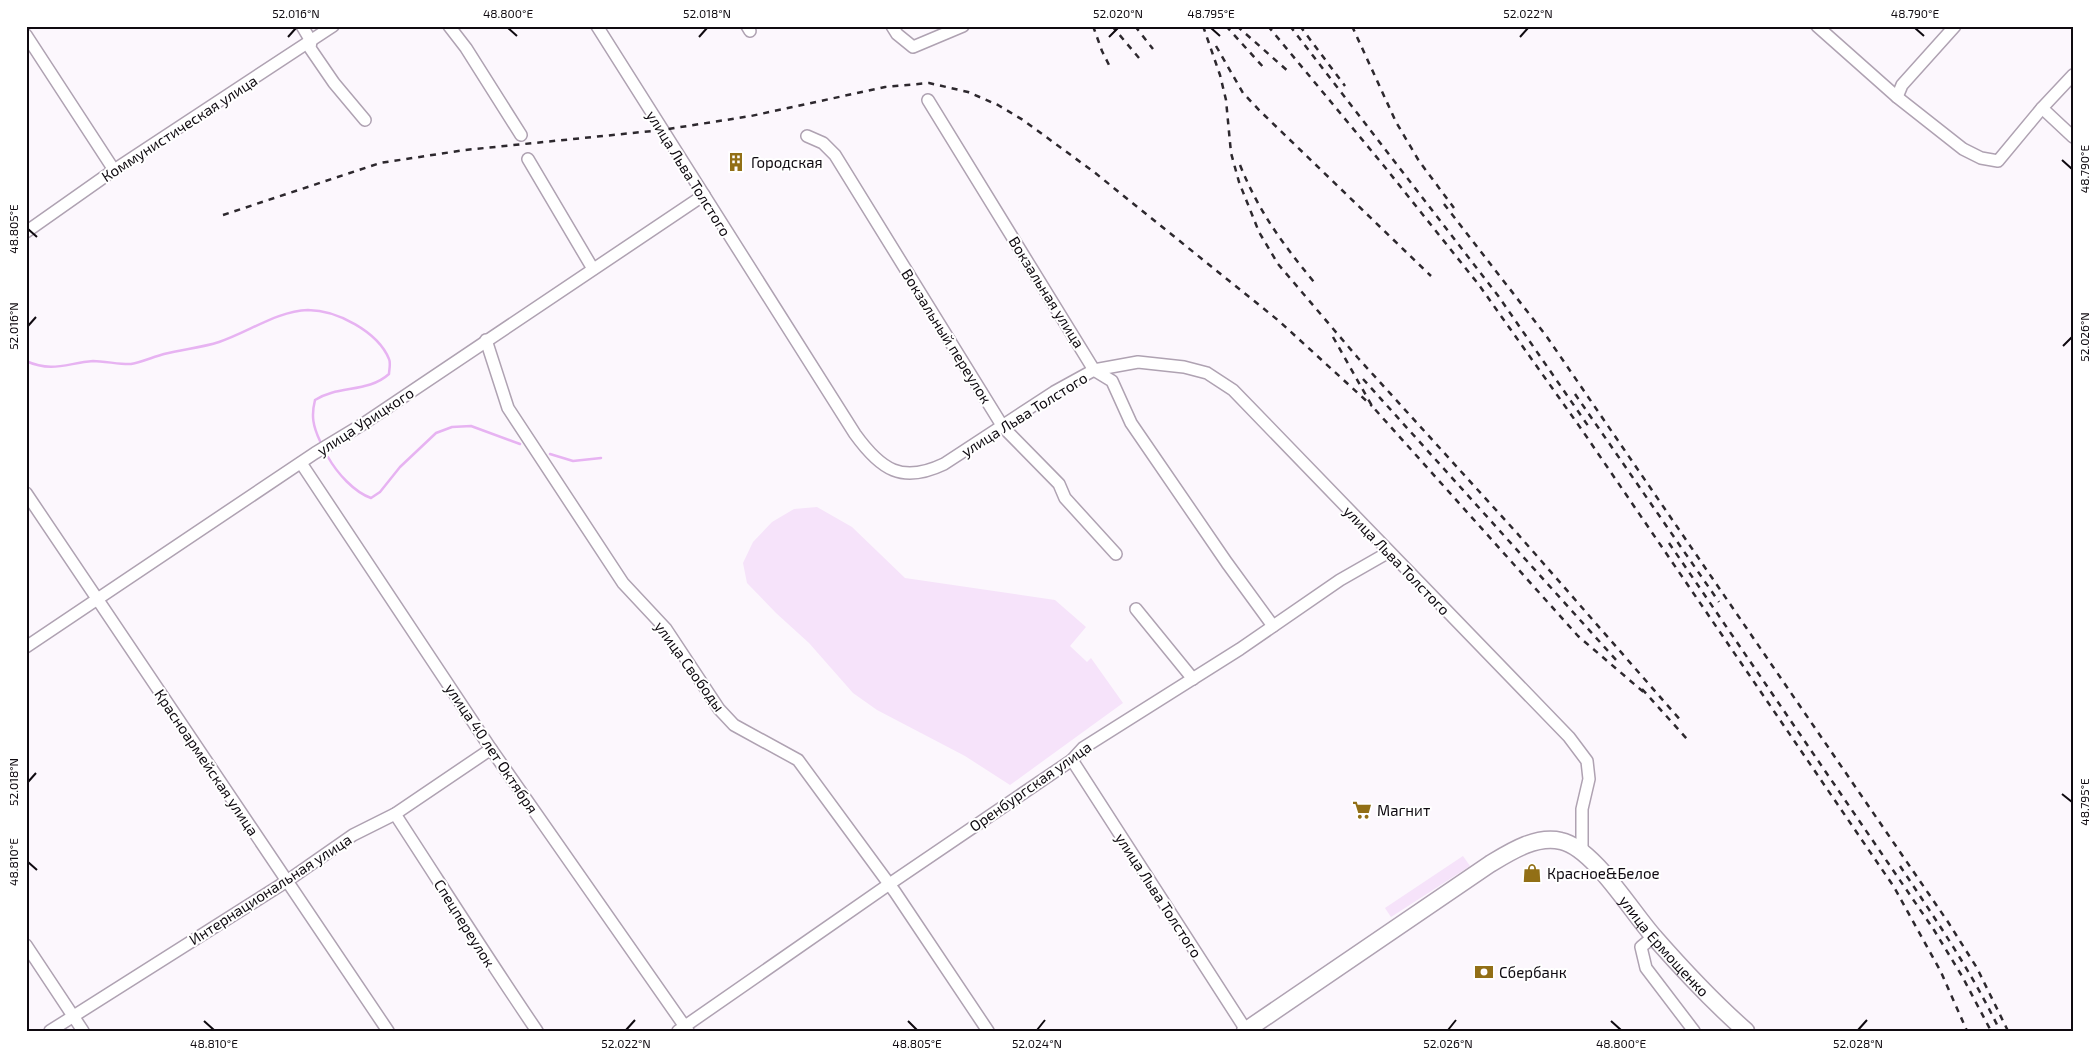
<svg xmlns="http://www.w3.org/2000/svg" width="2099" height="1057" viewBox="0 0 2099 1057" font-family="'Exo 2',sans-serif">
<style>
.green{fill:#f6e3fa}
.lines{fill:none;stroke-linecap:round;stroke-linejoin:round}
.stream{stroke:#e7b3f2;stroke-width:2.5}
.minor-casing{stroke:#afa2b2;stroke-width:14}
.highway-casing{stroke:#afa2b2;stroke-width:19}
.minor{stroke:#fff;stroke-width:11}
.highway{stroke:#fff;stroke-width:16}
.rail{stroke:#2d282e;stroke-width:2.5;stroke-dasharray:6 6;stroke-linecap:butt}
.ticks{fill:none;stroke:#0f0a10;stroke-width:2}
.labels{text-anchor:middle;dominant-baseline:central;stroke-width:4;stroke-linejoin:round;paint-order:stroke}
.street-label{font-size:15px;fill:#0f0a10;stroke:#fff}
.poi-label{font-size:15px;fill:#0f0a10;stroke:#fff;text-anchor:start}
.neatline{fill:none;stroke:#0f0a10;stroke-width:2}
.ticks-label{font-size:12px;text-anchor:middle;fill:#0f0a10}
</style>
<rect width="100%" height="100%" fill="#fcf7fd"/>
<g class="green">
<polygon points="817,507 852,527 905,578 1055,600 1086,627 1070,646 1087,662 1091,658 1123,703 1010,785 965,756 877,710 853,693 809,643 776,613 747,583 743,563 753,542 772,522 794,509"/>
<polygon points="1463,856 1470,866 1391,917 1385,908"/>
</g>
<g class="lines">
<g class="stream">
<path d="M26,361C53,373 67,363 93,361C104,361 123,365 131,364C142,362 153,357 164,354C182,349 201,348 219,342C249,332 277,311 308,310C337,310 378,332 389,359C391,363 389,370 389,374C368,393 338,385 315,400C311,416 313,426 320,441"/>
<polyline points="550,454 573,461 601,458"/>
<path d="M328,457C337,473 354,492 371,498L380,492L400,467L436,433L452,427L471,426L520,444"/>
</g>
<g class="minor-casing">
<g id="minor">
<polyline points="302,26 311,41 310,48 334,83 365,120"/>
<polyline points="449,26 466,48 521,135"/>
<path d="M597,26L855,434C881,470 902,484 944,464L1054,392L1094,370L1138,362L1184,367L1207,373L1233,390L1569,737L1587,761L1589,779L1582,809V851"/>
<polyline points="747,26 750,31"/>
<polyline points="892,26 897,34 913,47 963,26"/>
<polyline points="1817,26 1897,97 1963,149 1981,158 1998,161 2042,108 2073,75"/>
<polyline points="26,35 114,170"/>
<polyline points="1897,97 1902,85 1955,26"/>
<polyline points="928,100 1094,370 1112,381 1131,423 1227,563 1273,626"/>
<polyline points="2042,108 2073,137"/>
<polyline points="807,136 823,143 835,155 1003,427 1059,484 1065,498 1116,554"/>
<polyline points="528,159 593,269"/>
<polyline points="26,232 114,170 333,26"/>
<polyline points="486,340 508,408 623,583 666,629 719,709 734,725 798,760 895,892 988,1031"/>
<polyline points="301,463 491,749 688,1031"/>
<polyline points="26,493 388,1031"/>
<polyline points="1136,609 1193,679"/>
<polyline points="26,647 315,453 363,424 704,195"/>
<polyline points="1072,760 1246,1030"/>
<path d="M395,814C442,886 488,959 537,1031"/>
<polyline points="1653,937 1641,947 1646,968 1694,1031"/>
<polyline points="26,945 83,1031"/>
<polyline points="50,1031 287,881 353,835 395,814 491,749"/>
<polyline points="678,1031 888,885 1072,760 1083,748 1240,649 1340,580 1389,552"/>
</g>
</g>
<g class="highway-casing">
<g id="highway">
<path id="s1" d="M1245,1031L1490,864C1510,852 1536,835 1561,841C1594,848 1632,913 1655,938C1684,971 1713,1002 1746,1031"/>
</g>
</g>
<use href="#minor" class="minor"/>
<use href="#highway" class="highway"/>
<g class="rail">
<polyline points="1093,26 1102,51 1110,67"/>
<polyline points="1112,26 1139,58"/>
<polyline points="1135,26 1153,49"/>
<polyline points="1203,26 1220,75 1226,100 1231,153 1239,182 1259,232 1278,264 1358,358 1516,532 1682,722"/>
<polyline points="1226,26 1265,69"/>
<polyline points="1237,26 1290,73"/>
<polyline points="1268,26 1384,166 1479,285 1582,430 1894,887 1941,972 1967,1031"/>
<polyline points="1290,26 1499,297 1591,430"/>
<polyline points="1300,26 1345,86"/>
<polyline points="1352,26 1396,122 1419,161 1454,208"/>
<polyline points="1216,46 1243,93 1260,111 1431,276"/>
<path d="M1240,165C1259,212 1282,243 1314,282"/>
<polyline points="1444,204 1547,337 1948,922 1977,968 2008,1031"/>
<polyline points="223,215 380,163 465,150 662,130 751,116 885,87 929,83 968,92 998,105 1023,120 1094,172 1279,321 1372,406"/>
<polyline points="1333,337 1372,406 1578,636 1647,695"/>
<polyline points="1363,379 1617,661"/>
<polyline points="1575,394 1719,602"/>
<polyline points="1669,543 1934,930 1962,976 1991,1031"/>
<polyline points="1642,689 1687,739"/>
<path d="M1900,866C1936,920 1972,972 2000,1031"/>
</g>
</g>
<path class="ticks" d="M508,28L517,36M1211,28L1220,36M1915,28L1924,36M288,37L296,28M699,37L707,28M1109,37L1118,28M1520,37L1528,28M2062,160L2072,169M28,229L37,237M28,326L36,317M2063,346L2072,337M28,782L36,773M2062,794L2072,802M28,862L37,870M204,1021L214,1030M908,1021L917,1030M1611,1021L1621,1030M626,1030L635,1020M1037,1030L1045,1020M1448,1030L1456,1020M1858,1030L1867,1020"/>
<defs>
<g id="building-bare" transform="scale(1.5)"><path d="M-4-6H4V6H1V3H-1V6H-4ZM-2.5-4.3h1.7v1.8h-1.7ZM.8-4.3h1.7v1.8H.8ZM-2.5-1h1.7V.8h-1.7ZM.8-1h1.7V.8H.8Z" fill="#926f16" stroke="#fff" stroke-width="2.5" paint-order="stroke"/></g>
<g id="supermarket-bare" transform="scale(1.5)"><path d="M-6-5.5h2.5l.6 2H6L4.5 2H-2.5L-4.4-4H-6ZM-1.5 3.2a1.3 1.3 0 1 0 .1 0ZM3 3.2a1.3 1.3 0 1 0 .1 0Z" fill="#926f16" stroke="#fff" stroke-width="2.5" paint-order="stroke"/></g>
<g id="shop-bare" transform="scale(1.5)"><path d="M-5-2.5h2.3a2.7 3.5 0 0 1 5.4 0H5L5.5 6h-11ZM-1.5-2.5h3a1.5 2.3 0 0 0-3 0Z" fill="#926f16" stroke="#fff" stroke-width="2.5" paint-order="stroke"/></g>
<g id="bank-bare" transform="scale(1.5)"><path d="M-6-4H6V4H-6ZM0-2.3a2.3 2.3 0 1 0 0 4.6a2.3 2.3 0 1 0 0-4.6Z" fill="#926f16" stroke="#fff" stroke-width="2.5" paint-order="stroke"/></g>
</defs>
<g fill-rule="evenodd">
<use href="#building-bare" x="736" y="162"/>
<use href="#supermarket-bare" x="1362" y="810"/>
<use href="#shop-bare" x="1532" y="873"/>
<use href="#bank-bare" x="1484" y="972"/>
</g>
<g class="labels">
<g class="street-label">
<text transform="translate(179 128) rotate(-33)">Коммунистическая улица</text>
<text transform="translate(689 173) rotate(58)">улица Льва Толстого</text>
<text transform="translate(1047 292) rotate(58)">Вокзальная улица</text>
<text transform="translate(947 336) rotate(58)">Вокзальный переулок</text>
<text transform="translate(1024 414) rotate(-32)">улица Льва Толстого</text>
<text transform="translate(365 421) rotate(-33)">улица Урицкого</text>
<text transform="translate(1397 560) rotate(46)">улица Льва Толстого</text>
<text transform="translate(690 666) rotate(54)">улица Свободы</text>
<text transform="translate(492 748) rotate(56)">улица 40 лет Октября</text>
<text transform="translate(207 762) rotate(56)">Красноармейская улица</text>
<text transform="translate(1030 786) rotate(-35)">Оренбургская улица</text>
<text transform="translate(270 889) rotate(-33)">Интернациональная улица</text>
<text transform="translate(1159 895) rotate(57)">улица Льва Толстого</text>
<text transform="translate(465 923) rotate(58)">Спецпереулок</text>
<text stroke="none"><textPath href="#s1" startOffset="522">улица Ермощенко</textPath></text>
</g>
<g class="poi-label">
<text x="751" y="162">Городская</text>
<text x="1377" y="810">Магнит</text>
<text x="1547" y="873">Красное&amp;Белое</text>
<text x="1499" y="972">Сбербанк</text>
</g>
</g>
<rect width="2099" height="1057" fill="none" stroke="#ffffff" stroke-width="55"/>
<rect x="28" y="28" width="2044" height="1002" class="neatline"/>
<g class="ticks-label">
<text x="296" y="18">52.016°N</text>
<text x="508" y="18">48.800°E</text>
<text x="707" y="18">52.018°N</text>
<text x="1118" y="18">52.020°N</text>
<text x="1211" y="18">48.795°E</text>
<text x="1528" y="18">52.022°N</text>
<text x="1915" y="18">48.790°E</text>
<text transform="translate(2085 169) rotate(-90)" y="4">48.790°E</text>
<text transform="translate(14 229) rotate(-90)" y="4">48.805°E</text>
<text transform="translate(14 326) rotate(-90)" y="4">52.016°N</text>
<text transform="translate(2085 337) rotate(-90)" y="4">52.026°N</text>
<text transform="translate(14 782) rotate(-90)" y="4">52.018°N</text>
<text transform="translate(2085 802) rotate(-90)" y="4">48.795°E</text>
<text transform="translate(14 862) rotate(-90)" y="4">48.810°E</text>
<text x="214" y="1048">48.810°E</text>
<text x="626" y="1048">52.022°N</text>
<text x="917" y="1048">48.805°E</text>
<text x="1037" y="1048">52.024°N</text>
<text x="1448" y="1048">52.026°N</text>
<text x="1621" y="1048">48.800°E</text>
<text x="1858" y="1048">52.028°N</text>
</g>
</svg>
